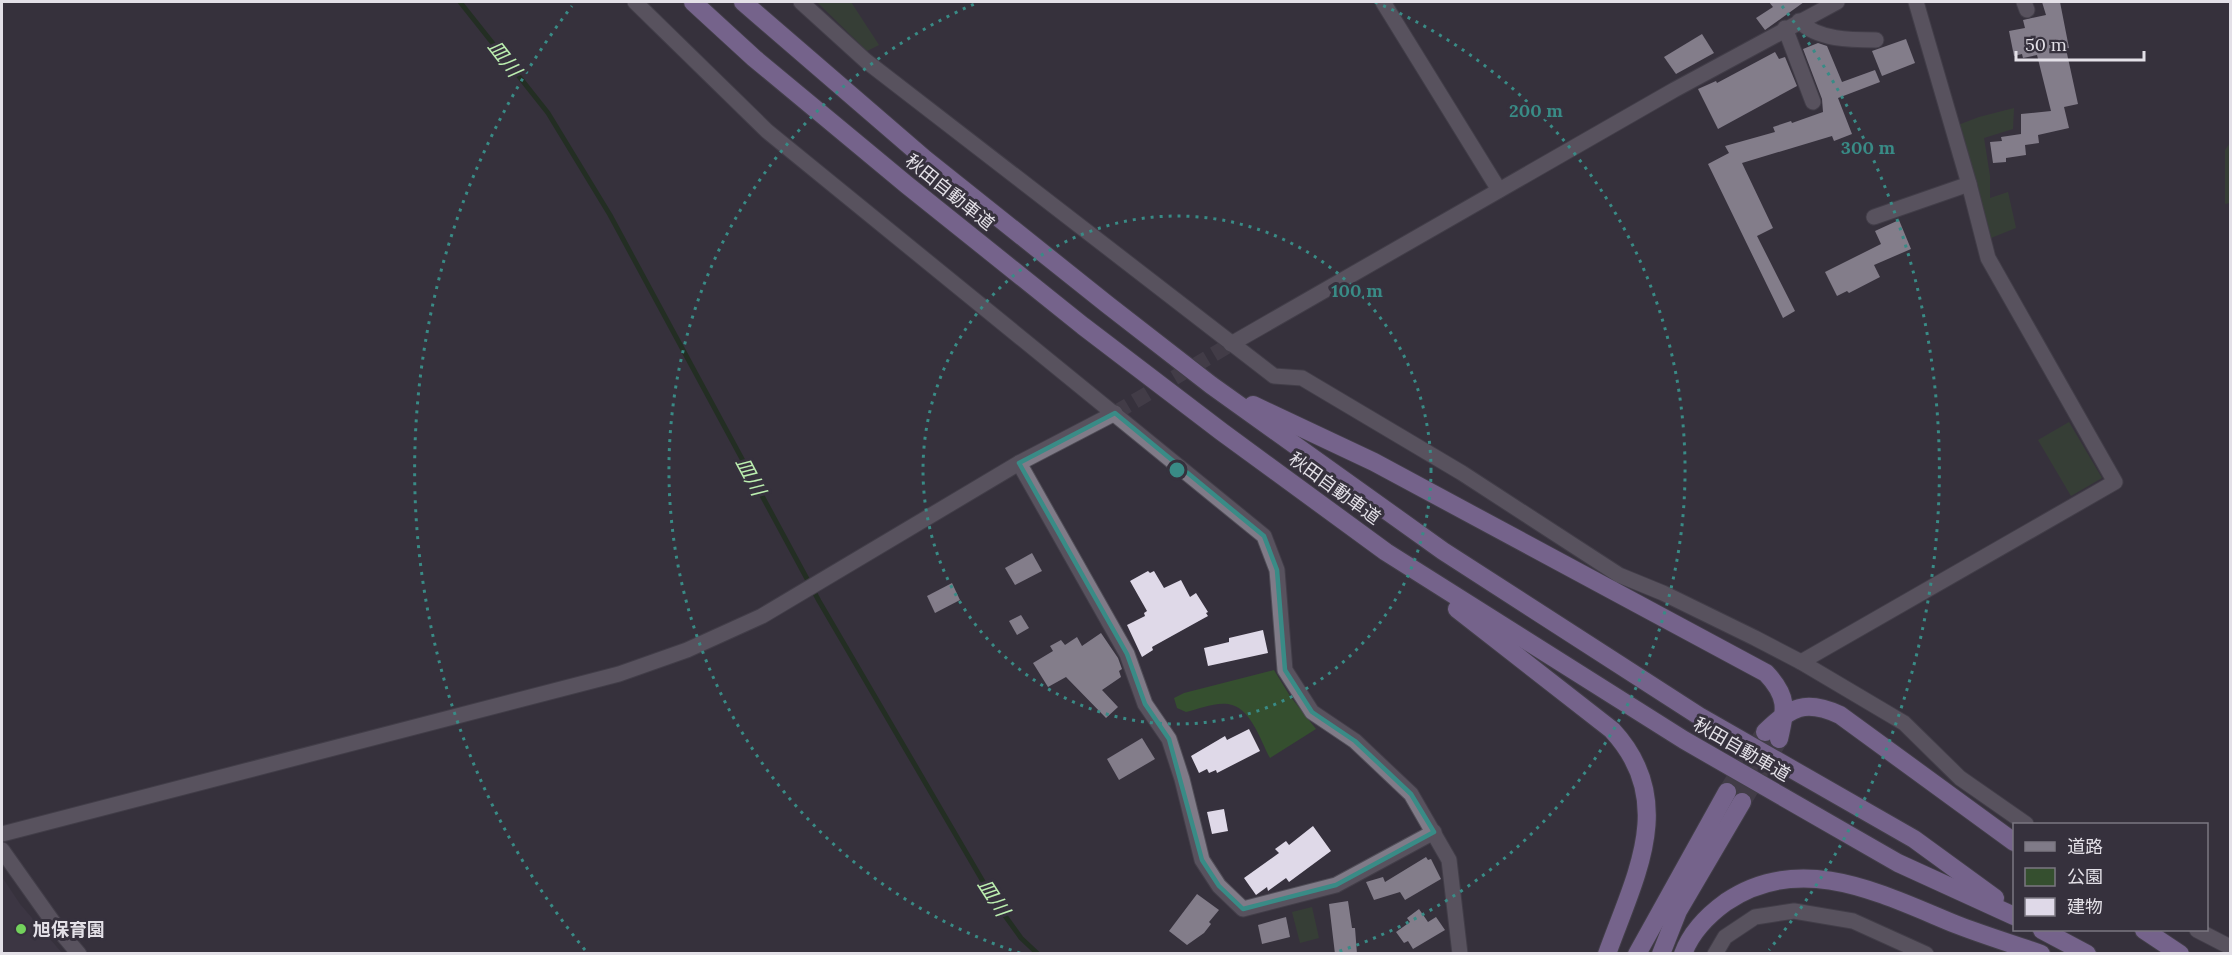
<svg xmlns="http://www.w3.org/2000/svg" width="2232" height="955" viewBox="0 0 2232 955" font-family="Lora,'Noto Sans JP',serif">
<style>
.built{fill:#433c4c}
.green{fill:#354f2f}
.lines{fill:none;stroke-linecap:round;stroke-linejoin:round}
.stream{stroke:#0d2a06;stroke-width:5}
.building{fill:#dfd9e8}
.minor-tunnel{stroke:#504b56;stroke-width:15;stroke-dasharray:15 8;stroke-linecap:butt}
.highway-tunnel{stroke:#504b56;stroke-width:18;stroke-dasharray:18 9;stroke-linecap:butt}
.minor-casing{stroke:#504d57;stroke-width:17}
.highway-casing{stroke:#504d57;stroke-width:20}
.minor{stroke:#807b88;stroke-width:15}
.highway{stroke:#c1a1eb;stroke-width:18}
.marked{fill:none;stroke:#398b86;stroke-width:4.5;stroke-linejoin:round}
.ring{fill:none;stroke:#398b86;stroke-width:3;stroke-dasharray:3 6}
.poi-dot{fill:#73d25c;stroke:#36313d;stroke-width:2}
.labels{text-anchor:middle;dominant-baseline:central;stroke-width:6;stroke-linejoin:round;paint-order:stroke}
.street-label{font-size:18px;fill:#e3e0e7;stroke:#36313d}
.poi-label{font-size:18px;font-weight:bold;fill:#e3e0e7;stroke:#36313d;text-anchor:start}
.water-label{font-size:20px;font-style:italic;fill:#bcefb0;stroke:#36313d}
.centre{fill:#398b86;stroke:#36313d;stroke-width:3}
.ring-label{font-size:18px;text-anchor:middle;font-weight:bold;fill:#398b86;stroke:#36313d;stroke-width:6;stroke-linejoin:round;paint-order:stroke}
</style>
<rect width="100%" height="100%" fill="#36313d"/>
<polygon class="built" points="2,877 20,904 62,953 2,953"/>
<g class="green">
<polygon points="817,2 851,2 879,45 867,51"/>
<polygon points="2014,108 2013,129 1984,138 1990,176 1990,198 2008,192 2016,228 1991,238 1958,125 1979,117"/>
<polygon points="2230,143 2230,203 2225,204 2225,150"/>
<polygon points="2069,422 2102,478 2071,496 2038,440"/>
<path d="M1274,670L1290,696L1316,729L1270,758C1260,740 1251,707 1228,704C1215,702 1198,709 1186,712L1177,708L1174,698L1184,693Z"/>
<polygon points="1312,907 1319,938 1300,943 1292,912"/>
</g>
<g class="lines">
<polyline class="stream" points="460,2 548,113 610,215 819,601 995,902 1021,938 1038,954"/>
</g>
<g class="building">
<polygon points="1769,2 1804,2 1765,30 1756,18 1773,7"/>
<polygon points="2042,2 2060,2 2069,48 2066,49 2078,104 2064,107 2069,128 2038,135 2039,143 2025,145 2026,155 2006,158 2006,162 1993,163 1990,142 2002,141 2001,137 2021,134 2021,114 2051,111 2037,55 2023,58 2022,54 2014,56 2009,31 2025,28 2023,20 2046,15"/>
<polygon points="1702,34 1714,53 1676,74 1664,57"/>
<polygon points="1906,39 1915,63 1882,76 1872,51"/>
<polygon points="1818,43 1827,46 1842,82 1875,70 1880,82 1838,98 1852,134 1834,141 1832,136 1742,163 1773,228 1757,236 1795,311 1783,318 1708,164 1729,153 1725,146 1775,132 1773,127 1791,121 1792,123 1823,112 1822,99 1803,49"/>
<polygon points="1775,52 1779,59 1785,57 1797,86 1718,129 1698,89 1716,81 1717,83"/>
<polygon points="1899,220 1911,249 1874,265 1880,277 1849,293 1847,291 1837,296 1825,272 1881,244 1875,231"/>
<polygon points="1032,553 1042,571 1015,585 1005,568"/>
<polygon points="1148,571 1150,573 1154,571 1164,588 1181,580 1190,597 1196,593 1208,612 1206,613 1208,616 1152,647 1153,650 1142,657 1127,625 1145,616 1144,613 1147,611 1130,581"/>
<polygon points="952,583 960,600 935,613 927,596"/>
<polygon points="1021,615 1029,628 1017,635 1009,621"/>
<polygon points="1263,630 1268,653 1208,666 1204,648 1229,642 1229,638"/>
<polygon points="1101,633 1118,658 1122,669 1119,671 1121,677 1102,690 1118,707 1106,718 1066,677 1048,687 1033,663 1053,651 1050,646 1061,640 1065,645 1077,637 1082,646"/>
<polygon points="1249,729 1260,751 1217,773 1216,770 1209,773 1207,769 1199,773 1191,756 1225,736 1227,740"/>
<polygon points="1142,738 1155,759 1119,780 1107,759"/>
<polygon points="1224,809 1228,831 1212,834 1207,812"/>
<polygon points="1313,826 1331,851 1289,882 1286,878 1268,891 1267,887 1256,895 1244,878 1279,853 1275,849 1286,841 1289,845"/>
<polygon points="1426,857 1428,860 1431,859 1441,879 1405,900 1400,892 1374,900 1366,882 1383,877 1385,882"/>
<polygon points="1197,894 1219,910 1209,922 1211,924 1204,933 1187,945 1169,931"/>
<polygon points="1348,901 1352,928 1355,928 1357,954 1335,954 1329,904"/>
<polygon points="1419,909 1428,922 1436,917 1445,930 1413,949 1408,941 1404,943 1396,932 1410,922 1407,918"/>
<polygon points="1286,917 1290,937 1262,944 1258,925"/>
</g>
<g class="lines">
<polyline class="minor-tunnel" points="1115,413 1231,344"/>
<g class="highway-tunnel">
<polyline points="1727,792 1763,735"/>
<polyline points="1742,802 1779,739"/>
</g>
<g class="minor-casing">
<g id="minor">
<polyline points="635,2 767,131 1264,536 1277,570 1285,670 1312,712 1355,741 1411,794 1449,860 1460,954"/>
<polyline points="801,2 866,61 1274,376 1302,378 1462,473 1619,575 1663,593 1755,638 1801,662 1904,723 1960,778 2026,824"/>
<polyline points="1383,2 1499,190"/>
<polyline points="2024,2 2027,10"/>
<path d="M1799,21C1818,40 1851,40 1876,40"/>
<polyline points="1785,28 1813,102"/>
<polyline points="1874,217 1969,184"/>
<polyline points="1231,344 1674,90 1837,2"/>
<polyline points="1019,463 1127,654 1145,704 1169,739 1182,779 1202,860 1219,886 1243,909 1336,885 1434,832"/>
<polyline points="1801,662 2115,482 1988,258 1969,184 1916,2"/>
<polyline points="2,834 619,674 687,650 762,616 1019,463 1115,413"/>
<polyline points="2,850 58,929 79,954"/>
<polyline points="2197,930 2230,947"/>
<polyline points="1715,954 1725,937 1755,917 1794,911 1853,921 1926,954"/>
</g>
</g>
<g class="highway-casing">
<g id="highway">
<polyline points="693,2 754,58 907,185 1083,326 1222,432 1386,552 1684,740 1898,863 2014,916"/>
<polyline points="743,2 925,159 1108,305 1211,385 1443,551 1699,716 1914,839 1995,898"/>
<path d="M1253,405L1374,462L1766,673C1788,696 1786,709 1779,739"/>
<path d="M1457,609L1612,730C1678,801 1635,876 1607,954"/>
<path d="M1765,732C1791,707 1805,699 1840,715L2014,842"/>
<polyline points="2042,930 2087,954"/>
<polyline points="2144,930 2180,954"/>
<polyline points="1637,954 1727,792"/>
<polyline points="1661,954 1678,911 1742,802"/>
<path d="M1683,954C1691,932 1708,915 1726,902C1801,851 1882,894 1955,924C1983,935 2013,944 2041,954"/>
</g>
</g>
<use href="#minor" class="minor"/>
<use href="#highway" class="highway"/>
</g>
<path d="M0 0H2232V955H0ZM1115,413L1264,536L1277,570L1285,670L1312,712L1355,741L1411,794L1434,832L1336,885L1243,909L1219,886L1202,860L1169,739L1145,704L1127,654L1019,463Z" fill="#36313d" fill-opacity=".55" fill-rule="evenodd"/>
<path class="marked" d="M1115,413L1264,536L1277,570L1285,670L1312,712L1355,741L1411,794L1434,832L1336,885L1243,909L1219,886L1202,860L1169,739L1145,704L1127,654L1019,463Z"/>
<g class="ring">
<circle cx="1177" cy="470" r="254"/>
<path d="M1020 953A508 508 0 0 1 979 2M1375 2A508 508 0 0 1 1334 953"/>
<path d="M585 950A762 762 0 0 1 572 6M1782 6A762 762 0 0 1 1769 950"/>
</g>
<circle class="poi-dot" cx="21" cy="929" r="6"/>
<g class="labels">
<g class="street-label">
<text transform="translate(950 192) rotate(39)">秋田自動車道</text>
<text transform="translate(1335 488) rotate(36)">秋田自動車道</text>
<text transform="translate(1742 749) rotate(30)">秋田自動車道</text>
</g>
<g class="poi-label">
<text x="33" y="929">旭保育園</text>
</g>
<g class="water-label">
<text transform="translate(505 58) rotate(52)">皿川</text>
<text transform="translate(751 476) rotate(62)">皿川</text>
<text transform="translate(994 897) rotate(57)">皿川</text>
</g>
</g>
<circle cx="1177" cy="470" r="9" class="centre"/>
<g class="ring-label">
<text x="1536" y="117">200 m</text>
<text x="1868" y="154">300 m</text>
<text x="1357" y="297">100 m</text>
</g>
<rect width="2232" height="955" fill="none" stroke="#e3e0e7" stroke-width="6"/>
<rect x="2013" y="823" width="195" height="108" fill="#36313d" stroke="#7b7781" stroke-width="1.5"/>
<rect x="2025" y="842" width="30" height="9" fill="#807b88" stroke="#7b7781" stroke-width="1.5"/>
<text x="2067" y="853" font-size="18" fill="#e3e0e7">道路</text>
<rect x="2025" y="868" width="30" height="18" fill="#354f2f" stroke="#7b7781" stroke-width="1.5"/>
<text x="2067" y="883" font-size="18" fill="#e3e0e7">公園</text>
<rect x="2025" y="898" width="30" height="18" fill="#dfd9e8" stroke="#7b7781" stroke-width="1.5"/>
<text x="2067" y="913" font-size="18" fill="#e3e0e7">建物</text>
<path d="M2016 51v9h128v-9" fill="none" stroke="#e3e0e7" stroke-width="3"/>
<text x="2025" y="51" font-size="18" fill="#e3e0e7" stroke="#36313d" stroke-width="4.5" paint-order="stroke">50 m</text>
</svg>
